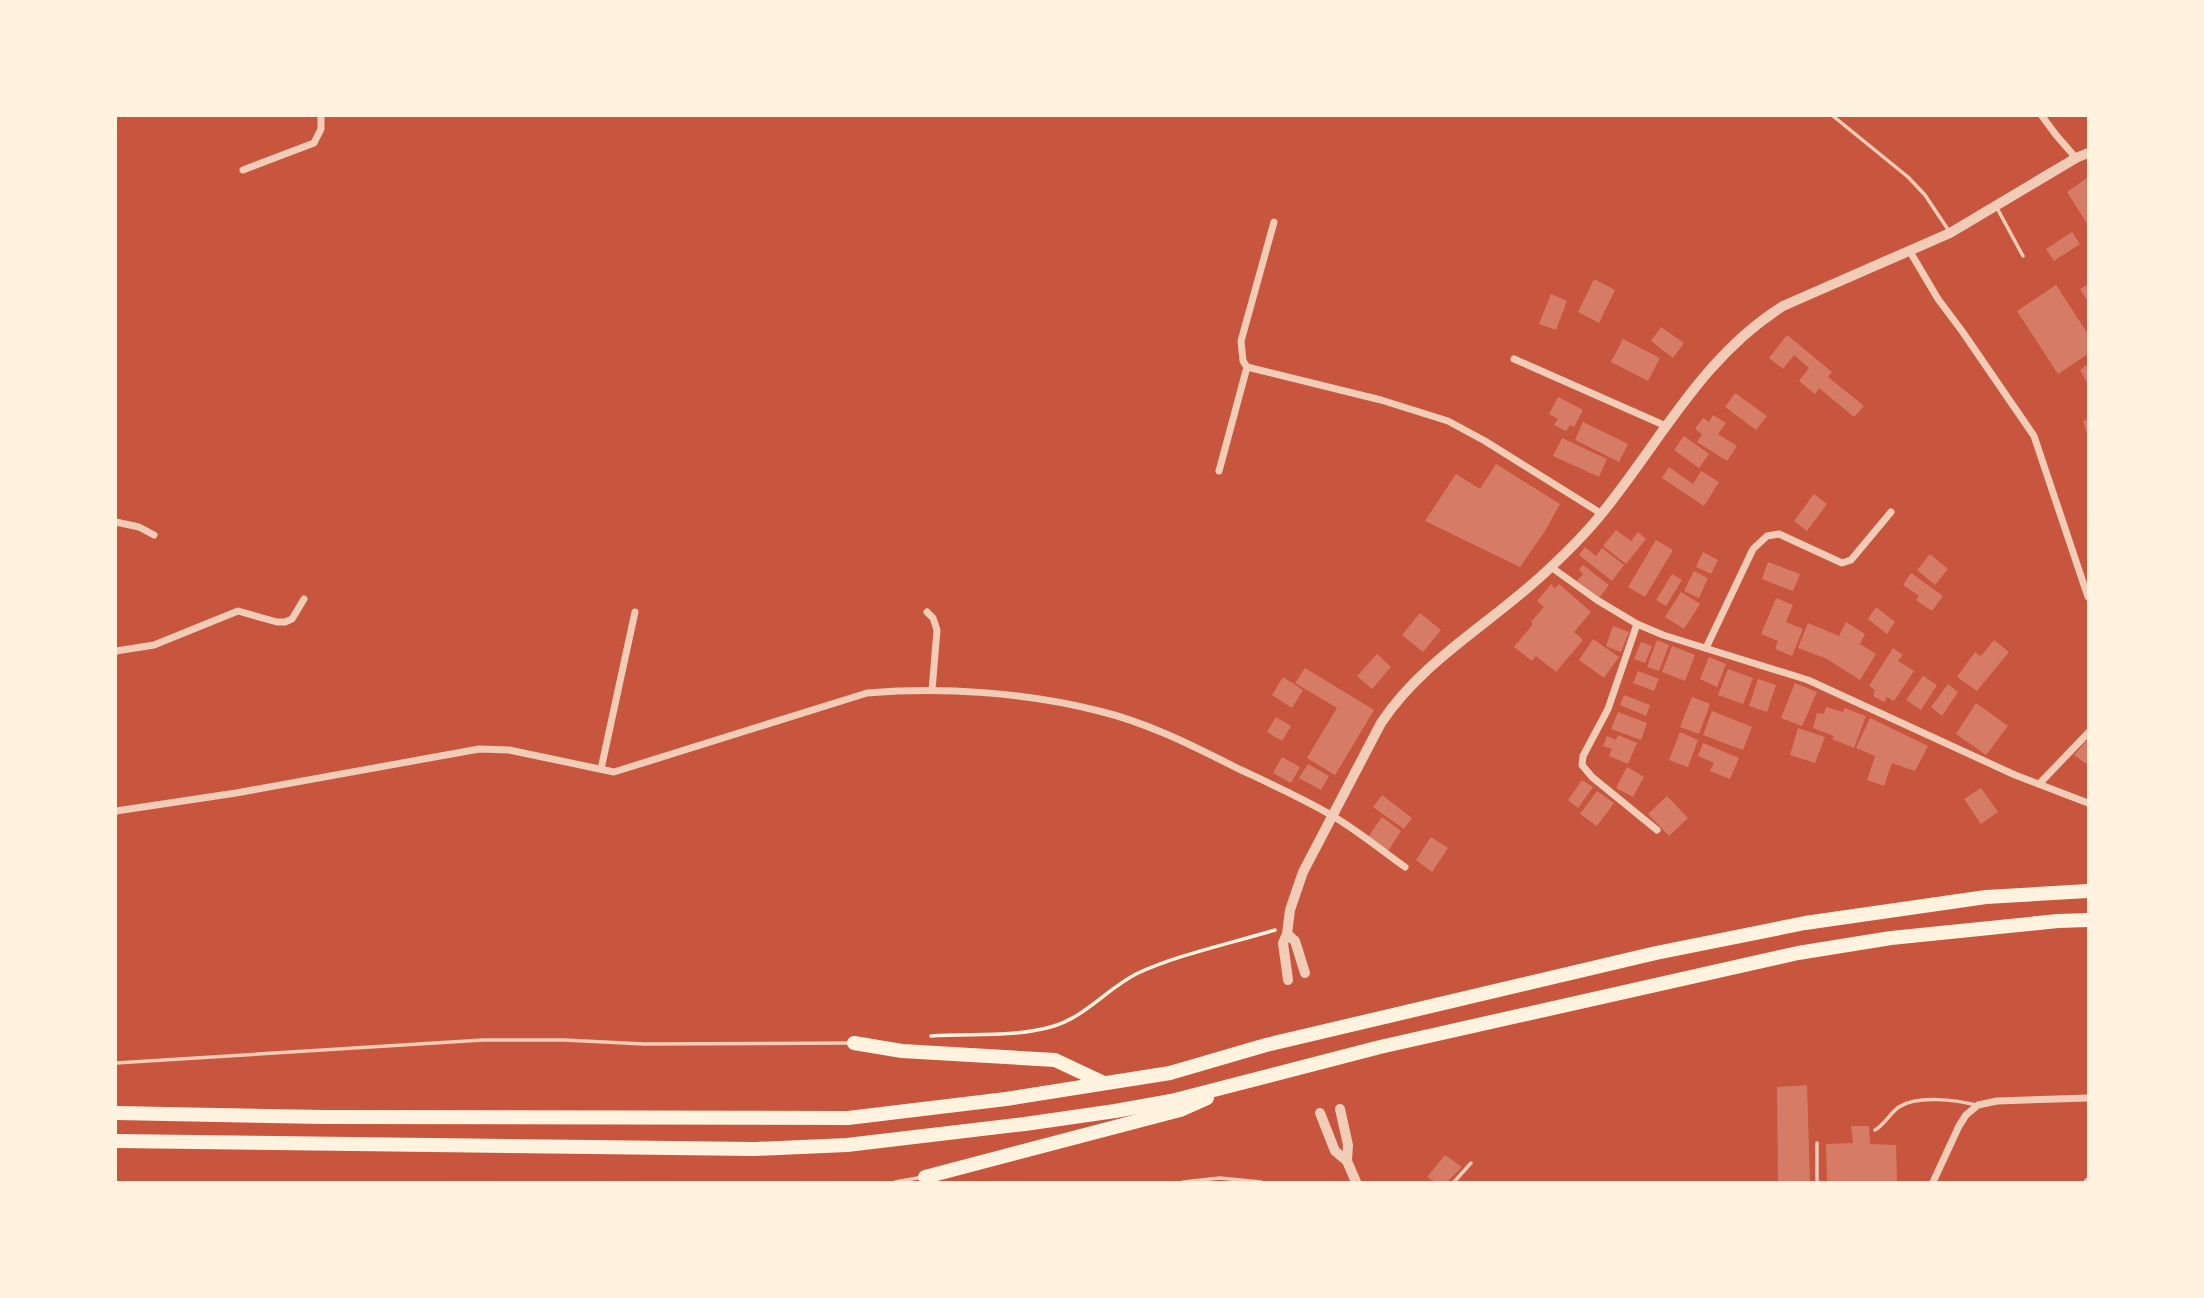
<svg xmlns="http://www.w3.org/2000/svg" width="2204" height="1298" viewBox="0 0 2204 1298" font-family="Spectral,serif">
<style>
.building{fill:#d67c66}
.lines{fill:none;stroke-linecap:round;stroke-linejoin:round}
.path{stroke:#fff3e0;stroke-width:3.5}
.service{stroke:#f1ccb7;stroke-width:3.5}
.minor{stroke:#f1ccb7;stroke-width:7}
.tertiary{stroke:#f1ccb7;stroke-width:10}
.motorway{stroke:#fff3e0;stroke-width:14}
</style>
<rect width="100%" height="100%" fill="#c8553d"/>
<g class="building">
<polygon points="2088,177 2088,225 2067,192"/>
<polygon points="2072,232 2080,244 2054,261 2046,249"/>
<polygon points="1594,279 1615,290 1599,323 1578,312"/>
<polygon points="2088,284 2088,302 2080,289"/>
<polygon points="2056,285 2088,334 2088,354 2058,374 2017,311"/>
<polygon points="1551,294 1567,301 1556,330 1539,324"/>
<polygon points="1661,327 1684,343 1673,358 1651,341"/>
<polygon points="1787,335 1832,372 1828,377 1864,406 1854,417 1819,388 1815,394 1799,381 1809,368 1794,355 1783,369 1769,358"/>
<polygon points="1623,339 1660,358 1648,381 1611,362"/>
<polygon points="2088,364 2088,384 2080,370"/>
<polygon points="1735,393 1767,416 1756,430 1725,407"/>
<polygon points="1558,397 1583,410 1574,427 1570,425 1566,431 1554,425 1558,419 1549,414"/>
<polygon points="1713,415 1726,423 1718,434 1737,446 1727,461 1697,442 1702,434 1695,429 1703,418 1709,422"/>
<polygon points="2088,419 2088,436 2083,421"/>
<polygon points="1583,422 1628,444 1619,462 1575,440"/>
<polygon points="1684,436 1709,454 1699,468 1674,450"/>
<polygon points="1562,438 1607,459 1599,477 1553,456"/>
<polygon points="1496,464 1560,504 1545,531 1520,567 1425,521 1456,474 1480,489"/>
<polygon points="1669,467 1693,484 1701,471 1719,482 1704,506 1662,478"/>
<polygon points="1814,494 1827,504 1807,531 1794,521"/>
<polygon points="1616,530 1631,541 1638,532 1646,539 1626,564 1603,546"/>
<polygon points="1656,540 1673,550 1645,597 1628,587"/>
<polygon points="1585,547 1596,556 1602,548 1624,565 1612,581 1579,555"/>
<polygon points="1703,552 1718,560 1711,574 1696,567"/>
<polygon points="1930,554 1948,569 1935,585 1917,570"/>
<polygon points="1768,562 1800,574 1793,591 1762,579"/>
<polygon points="1583,565 1609,585 1599,598 1577,581 1583,574 1579,570"/>
<polygon points="1694,571 1708,578 1699,598 1684,591"/>
<polygon points="1911,573 1943,596 1932,611 1916,600 1919,596 1903,585"/>
<polygon points="1672,574 1682,580 1666,606 1656,600"/>
<polygon points="1551,584 1555,588 1559,584 1591,612 1574,632 1583,640 1556,672 1536,656 1532,661 1514,647 1533,624 1531,622 1544,607 1537,601"/>
<polygon points="1681,592 1700,604 1684,629 1665,617"/>
<polygon points="1776,598 1793,605 1786,622 1803,629 1792,656 1775,649 1778,641 1761,634"/>
<polygon points="1876,607 1895,622 1887,634 1868,619"/>
<polygon points="1420,613 1441,630 1423,652 1402,635"/>
<polygon points="1846,622 1865,634 1860,644 1876,654 1860,680 1827,659 1798,648 1808,623 1839,636"/>
<polygon points="1613,626 1629,632 1621,652 1606,646"/>
<polygon points="1593,639 1619,657 1604,678 1579,660"/>
<polygon points="1657,640 1669,645 1659,671 1647,667"/>
<polygon points="1994,640 2009,652 1977,691 1957,677 1975,652 1981,656"/>
<polygon points="1641,642 1652,646 1645,663 1634,659"/>
<polygon points="1672,646 1695,655 1685,681 1662,672"/>
<polygon points="1893,648 1903,655 1898,661 1914,671 1894,701 1887,697 1884,702 1873,696 1875,690 1869,686"/>
<polygon points="1377,654 1391,667 1372,689 1357,676"/>
<polygon points="1709,657 1726,664 1717,687 1700,679"/>
<polygon points="1305,668 1374,710 1335,775 1307,758 1337,708 1295,683"/>
<polygon points="1728,669 1753,678 1743,704 1718,695"/>
<polygon points="1638,671 1659,679 1654,691 1633,683"/>
<polygon points="1923,676 1937,685 1921,710 1906,700"/>
<polygon points="1283,677 1303,690 1292,708 1272,695"/>
<polygon points="1758,679 1776,685 1767,712 1749,706"/>
<polygon points="1795,683 1817,692 1802,726 1781,718"/>
<polygon points="1948,684 1958,692 1942,716 1931,707"/>
<polygon points="1624,695 1650,705 1646,716 1620,705"/>
<polygon points="1692,697 1710,704 1699,734 1680,727"/>
<polygon points="1976,703 2008,726 1986,755 1956,734"/>
<polygon points="1826,707 1843,712 1844,708 1866,716 1854,748 1832,739 1834,736 1813,728 1817,713 1824,714"/>
<polygon points="1712,711 1752,727 1743,750 1703,735"/>
<polygon points="1618,712 1647,723 1641,740 1611,729"/>
<polygon points="1276,717 1291,726 1282,741 1267,732"/>
<polygon points="1870,718 1928,746 1915,771 1892,763 1884,786 1867,780 1875,756 1856,748"/>
<polygon points="1798,728 1825,737 1815,763 1790,755"/>
<polygon points="1680,732 1698,740 1688,767 1669,760"/>
<polygon points="1618,735 1637,743 1628,764 1609,756 1612,749 1603,746 1607,736 1616,740"/>
<polygon points="2088,739 2088,765 2074,755"/>
<polygon points="1703,743 1739,758 1730,779 1710,771 1714,763 1698,756"/>
<polygon points="1282,757 1300,767 1291,783 1273,773"/>
<polygon points="1308,764 1329,776 1321,790 1299,778"/>
<polygon points="1627,767 1644,777 1633,797 1616,788"/>
<polygon points="1582,780 1593,787 1578,808 1568,800"/>
<polygon points="1981,788 1998,812 1981,824 1964,799"/>
<polygon points="1597,791 1614,803 1597,826 1580,814"/>
<polygon points="1382,795 1412,818 1404,829 1373,807"/>
<polygon points="1667,796 1688,818 1669,836 1648,814"/>
<polygon points="1382,817 1401,831 1388,851 1368,837"/>
<polygon points="1431,837 1448,848 1432,872 1416,860"/>
<polygon points="1807,1085 1810,1182 1778,1182 1777,1087"/>
<polygon points="1851,1126 1869,1126 1870,1144 1896,1145 1897,1182 1827,1182 1826,1144 1853,1143"/>
<polygon points="1445,1155 1462,1167 1447,1182 1435,1182 1427,1177"/>
</g>
<g class="lines">
<path class="path" d="M931,1036C974,1033 1013,1038 1054,1026C1086,1016 1107,989 1136,974C1176,955 1232,943 1275,930"/>
<g class="service">
<polyline points="1833,116 1908,177 1925,195 1949,231"/>
<polyline points="1997,208 2023,256"/>
<polyline points="116,1063 483,1040 564,1040 644,1044 851,1043"/>
<path d="M1875,1130C1885,1124 1890,1113 1899,1107C1917,1095 1956,1100 1976,1105"/>
<polyline points="895,1182 923,1177"/>
<polyline points="1183,1182 1220,1178 1261,1182"/>
<polyline points="1454,1182 1471,1163"/>
<polyline points="1817,1182 1817,1143"/>
</g>
<g class="minor">
<polyline points="2042,116 2056,135 2076,158"/>
<polyline points="243,170 314,143 321,129 321,116"/>
<polyline points="1274,222 1241,341 1243,361 1247,367 1381,400 1448,421 1485,441 1602,514"/>
<polyline points="1909,250 1938,299 1962,331 2034,436 2088,597"/>
<polyline points="1514,359 1666,426"/>
<polyline points="1219,471 1247,367"/>
<polyline points="116,522 139,527 154,535"/>
<polyline points="1551,567 1597,600 1637,624 1663,635 1808,680 2015,775 2088,803"/>
<polyline points="927,612 933,618 937,630 932,690"/>
<polyline points="1637,624 1608,709 1583,756 1582,765 1592,777 1657,830"/>
<polyline points="1706,648 1753,549 1767,536 1779,534 1842,563 1851,560 1891,512"/>
<polyline points="116,651 154,645 238,611 277,622 285,622 292,619 304,599"/>
<polyline points="601,769 635,612"/>
<polyline points="2039,784 2088,733"/>
<path d="M116,811L236,793L479,749L509,750L614,772L867,693C942,687 1025,692 1099,711C1149,723 1195,747 1241,770C1271,784 1302,798 1331,815C1357,830 1381,850 1405,867"/>
<polyline points="1933,1182 1959,1126 1966,1115 1978,1105 1997,1101 2088,1098"/>
<polyline points="2087,1182 2088,1181"/>
</g>
<g class="tertiary">
<polyline points="1287,934 1295,941 1305,973"/>
<path d="M1288,980L1283,943L1287,934L1290,910L1303,872L1381,723C1424,658 1497,620 1552,566C1570,549 1588,531 1603,512C1661,440 1703,356 1783,306L1950,233L2076,158L2088,153"/>
<polyline points="1340,1109 1348,1145 1347,1161 1356,1182"/>
<polyline points="1320,1113 1335,1151 1347,1161"/>
</g>
<g class="motorway">
<polyline points="854,1043 902,1051 1055,1060 1104,1083"/>
<polyline points="116,1113 325,1117 848,1118 1006,1099 1170,1073 1266,1045 1656,953 1805,923 1986,897 2088,891"/>
<polyline points="116,1141 755,1149 847,1145 1025,1124 1115,1111 1171,1101 1380,1047 1798,953 1891,938 2058,921 2088,920"/>
<polyline points="925,1177 1180,1110 1207,1098"/>
</g>
</g>
<rect width="2204" height="1298" fill="none" stroke="#fff3e0" stroke-width="234"/>
</svg>
